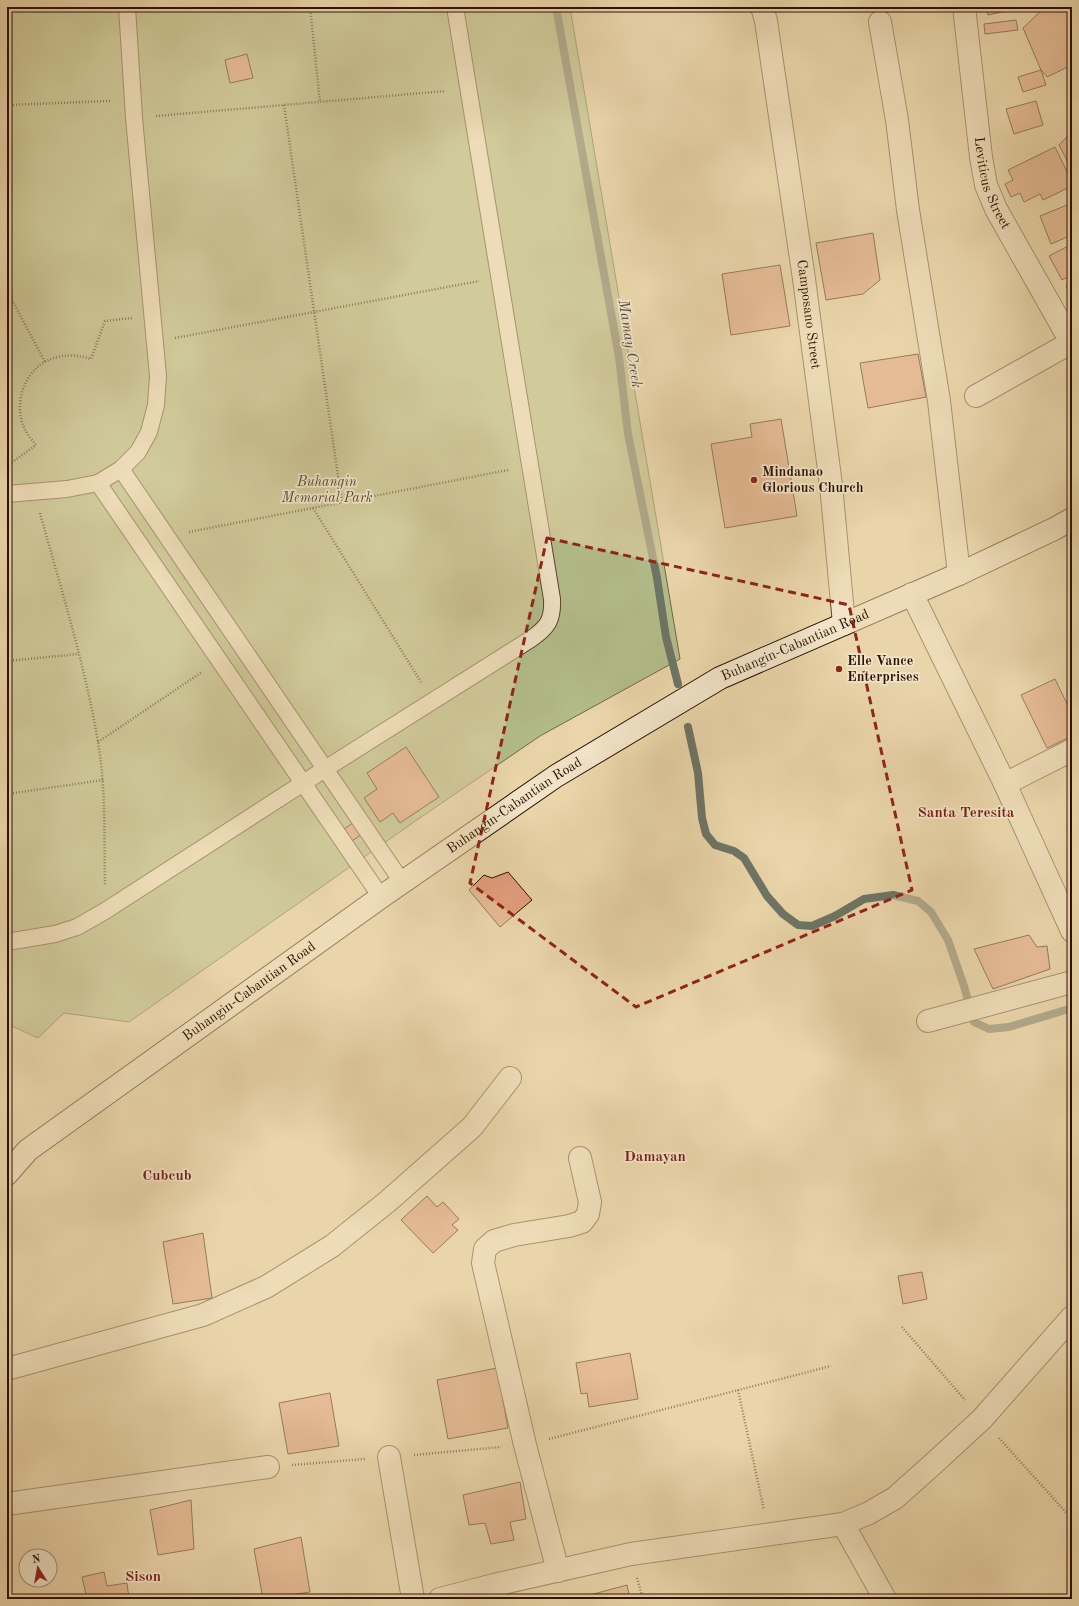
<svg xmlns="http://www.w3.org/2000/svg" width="1079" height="1606" viewBox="0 0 1079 1606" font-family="'Old Standard TT',serif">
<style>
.green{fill:#b3be8b;stroke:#706746}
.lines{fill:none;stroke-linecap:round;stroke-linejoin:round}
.stream{stroke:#6d7566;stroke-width:8}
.building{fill:#e39e7e;stroke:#2d1000}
.service-casing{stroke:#5c422a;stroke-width:18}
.minor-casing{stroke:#5c422a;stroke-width:24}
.secondary-casing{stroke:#2d1000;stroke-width:24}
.path{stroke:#2d1000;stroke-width:2.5;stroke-dasharray:1 2;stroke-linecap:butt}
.service{stroke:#f1e4c8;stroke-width:16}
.minor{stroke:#f1e4c8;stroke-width:22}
.secondary{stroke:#f1e4c8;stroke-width:22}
.marked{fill:none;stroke:#8f2418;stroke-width:3;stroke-dasharray:8 5;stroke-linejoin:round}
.poi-dot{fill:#8f2418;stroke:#f1e4c8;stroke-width:1.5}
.labels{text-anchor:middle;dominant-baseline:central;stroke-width:3.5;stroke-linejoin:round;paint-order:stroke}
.street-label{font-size:14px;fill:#2d1000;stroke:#f1e4c8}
.poi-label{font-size:14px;font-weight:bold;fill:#2d1000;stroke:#f1e4c8;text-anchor:start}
.park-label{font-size:14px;font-style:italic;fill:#5c4d31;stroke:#f1e4c8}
.water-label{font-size:15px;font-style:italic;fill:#524b3c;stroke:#f1e4c8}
.neighbourhood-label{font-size:15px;font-weight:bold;fill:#7a1f14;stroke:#f1e4c8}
</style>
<rect width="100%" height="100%" fill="#ead6aa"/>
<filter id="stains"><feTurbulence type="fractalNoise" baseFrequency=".005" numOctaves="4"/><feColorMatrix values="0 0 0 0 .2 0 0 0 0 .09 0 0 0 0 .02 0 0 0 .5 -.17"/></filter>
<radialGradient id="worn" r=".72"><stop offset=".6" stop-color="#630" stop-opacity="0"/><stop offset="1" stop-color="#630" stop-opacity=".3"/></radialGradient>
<polygon class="green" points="7,7 570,7 680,659 540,736 414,822 129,1022 64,1013 38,1038 7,1024"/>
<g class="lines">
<g class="stream">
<polyline points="556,7 619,357 628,434 657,578 666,637 678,684"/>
<polyline points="688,727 698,773 702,818 706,834 715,845 734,851 744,858 767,896 783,914 798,925 812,926 835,916 864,899 893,895 918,901 931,912 948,940 964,986 974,1022 989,1029 1009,1027 1072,1008"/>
</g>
</g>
<g class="building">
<polygon points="986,7 1024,7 988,15"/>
<polygon points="1045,7 1072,7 1072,65 1047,77 1041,70 1023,28"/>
<polygon points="1016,20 1018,30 985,34 984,24"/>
<polygon points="247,54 253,78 230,83 225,60"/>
<polygon points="1041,70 1046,85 1023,92 1018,77"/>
<polygon points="1036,101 1043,125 1014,134 1006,109"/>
<polygon points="1070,134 1072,139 1072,170 1059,145"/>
<polygon points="1055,147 1072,182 1072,186 1043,200 1040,194 1024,202 1020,193 1011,197 1005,184 1013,180 1008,170"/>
<polygon points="1072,203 1072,235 1051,244 1040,216"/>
<polygon points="873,233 880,280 863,294 826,300 816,243"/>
<polygon points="1072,244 1072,275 1062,280 1049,256"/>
<polygon points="780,265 790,326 731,335 722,274"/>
<polygon points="1072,282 1072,297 1066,286"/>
<polygon points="918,354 926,397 868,408 860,363"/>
<polygon points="781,419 797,516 725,528 711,444 752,437 750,424"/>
<polygon points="1055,679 1072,714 1072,736 1047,748 1021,695"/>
<polygon points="406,747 439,797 400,823 393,813 380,822 364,798 377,789 367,773"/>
<polygon points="353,823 362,834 352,841 344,829"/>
<polygon points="508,872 532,900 500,927 469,890 484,875 492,878"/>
<polygon points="1029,935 1037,947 1047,946 1050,969 993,989 974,949"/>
<polygon points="427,1196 437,1207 443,1202 459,1219 452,1225 458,1230 433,1253 401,1220"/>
<polygon points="203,1233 212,1298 173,1304 163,1242"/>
<polygon points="922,1272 927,1299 903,1304 898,1276"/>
<polygon points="630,1353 638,1399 589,1407 587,1393 581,1394 576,1363"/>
<polygon points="497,1368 508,1428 448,1439 437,1380"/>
<polygon points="330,1393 339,1446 288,1454 279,1403"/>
<polygon points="520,1482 526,1519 510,1522 514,1540 491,1544 485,1523 469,1525 463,1495"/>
<polygon points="191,1500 194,1549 158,1555 150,1510"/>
<polygon points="301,1537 310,1592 263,1599 254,1549"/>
<polygon points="104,1572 107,1586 127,1583 129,1599 87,1599 82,1577"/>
<polygon points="627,1585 630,1599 586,1599 586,1596"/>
</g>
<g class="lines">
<g class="service-casing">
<g id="service">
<polyline points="121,469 402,882"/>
<polyline points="98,483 381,897"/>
<polyline points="7,494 67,489 98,483 121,469 138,452 149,432 156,405 158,376 134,118 127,7"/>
<path d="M7,942L55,934L77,927L105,911L325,769L531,639C548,627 553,620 552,599L455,7"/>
</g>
</g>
<g class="minor-casing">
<g id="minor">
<path id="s1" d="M762,7L766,21L804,279L831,485L844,624"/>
<path id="s2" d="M964,7L981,157L986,185L996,209L1071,342"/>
<polyline points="880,22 897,120 908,210 939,401 959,574"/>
<polyline points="976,396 1072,342"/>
<polyline points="912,594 1005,784 1072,931"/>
<polyline points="1005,784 1072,750"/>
<polyline points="928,1021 1072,982"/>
<polyline points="7,1369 203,1315 266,1287 332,1246 387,1202 472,1127 510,1078"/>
<polyline points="389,1457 413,1599"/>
<polyline points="7,1504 268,1467"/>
<polyline points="843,1524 885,1599"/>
<polyline points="558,1571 525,1445 483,1263 485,1249 494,1241 514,1235 569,1226 582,1222 588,1214 590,1202 580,1158"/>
<polyline points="440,1599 494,1585 631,1554 843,1524 869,1513 895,1498 932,1465 982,1419 1072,1317"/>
</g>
</g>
<g class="secondary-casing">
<g id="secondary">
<path id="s3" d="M7,1174L28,1150L381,897L556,776L720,678L959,574L1054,529L1072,519"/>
</g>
</g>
<g class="path">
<polyline points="310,7 320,102"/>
<polyline points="7,105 110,101"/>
<polyline points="284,105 342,503"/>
<polyline points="156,116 446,91"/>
<polyline points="7,234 12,300 45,362"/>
<polyline points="7,300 12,300"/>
<polyline points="175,338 479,281"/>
<path d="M7,466L36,445C33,441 29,437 27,433C12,409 22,374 46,361C61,354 76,354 91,359L105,321L132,318"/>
<polyline points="313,508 421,682"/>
<path d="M40,513C61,589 85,665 98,742C106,789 104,837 105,885"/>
<polyline points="189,532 508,470"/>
<polyline points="7,661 79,654"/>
<polyline points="98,742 202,672"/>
<polyline points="7,794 103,780"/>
<polyline points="902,1327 965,1400"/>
<polyline points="738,1390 764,1510"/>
<polyline points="999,1438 1072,1519"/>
<polyline points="549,1439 831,1366"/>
<polyline points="414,1455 501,1447"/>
<polyline points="292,1465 365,1459"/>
<polyline points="637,1578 643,1599"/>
</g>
<use href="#service" class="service"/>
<use href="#minor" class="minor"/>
<use href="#secondary" class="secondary"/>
</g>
<path d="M0 0H1079V1606H0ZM547,538L849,605L912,890L636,1007L470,883Z" fill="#ead6aa" fill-opacity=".55" fill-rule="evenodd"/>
<path class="marked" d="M547,538L849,605L912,890L636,1007L470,883Z"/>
<g class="poi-dot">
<circle cx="754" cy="480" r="4"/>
<circle cx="839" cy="669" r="4"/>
</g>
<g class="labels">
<g class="street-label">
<text stroke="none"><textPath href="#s2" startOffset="179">Leviticus Street</textPath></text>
<text stroke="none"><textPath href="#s1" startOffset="311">Camposano Street</textPath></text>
<text stroke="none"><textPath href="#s3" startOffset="952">Buhangin-Cabantian Road</textPath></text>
<text stroke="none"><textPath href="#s3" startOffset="628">Buhangin-Cabantian Road</textPath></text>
<text stroke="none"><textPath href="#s3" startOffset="304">Buhangin-Cabantian Road</textPath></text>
</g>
<g class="poi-label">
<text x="762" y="472">Mindanao<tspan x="762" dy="16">Glorious Church</tspan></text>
<text x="847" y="661">Elle Vance<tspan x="847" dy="16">Enterprises</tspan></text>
</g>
<g class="park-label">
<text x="327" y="482">Buhangin<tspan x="327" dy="16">Memorial Park</tspan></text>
</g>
<g class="water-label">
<text transform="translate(629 344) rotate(81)">Mamay Creek</text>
</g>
<g class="neighbourhood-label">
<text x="966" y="813">Santa Teresita</text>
<text x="655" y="1157">Damayan</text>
<text x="167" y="1176">Cubcub</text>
<text x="143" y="1577">Sison</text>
</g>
</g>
<rect width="1079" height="1606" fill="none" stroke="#ead6aa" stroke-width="24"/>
<rect x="8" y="8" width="1063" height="1590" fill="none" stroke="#2d1000" stroke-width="2"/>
<rect x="12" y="12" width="1055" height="1582" fill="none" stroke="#2d1000"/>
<g transform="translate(38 1568) rotate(349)"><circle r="19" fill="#f1e4c8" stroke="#a38f78"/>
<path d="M0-3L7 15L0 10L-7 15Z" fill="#8f2418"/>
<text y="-6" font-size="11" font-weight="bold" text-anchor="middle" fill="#2d1000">N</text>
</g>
<rect width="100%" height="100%" filter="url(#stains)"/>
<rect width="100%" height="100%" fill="url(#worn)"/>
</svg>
